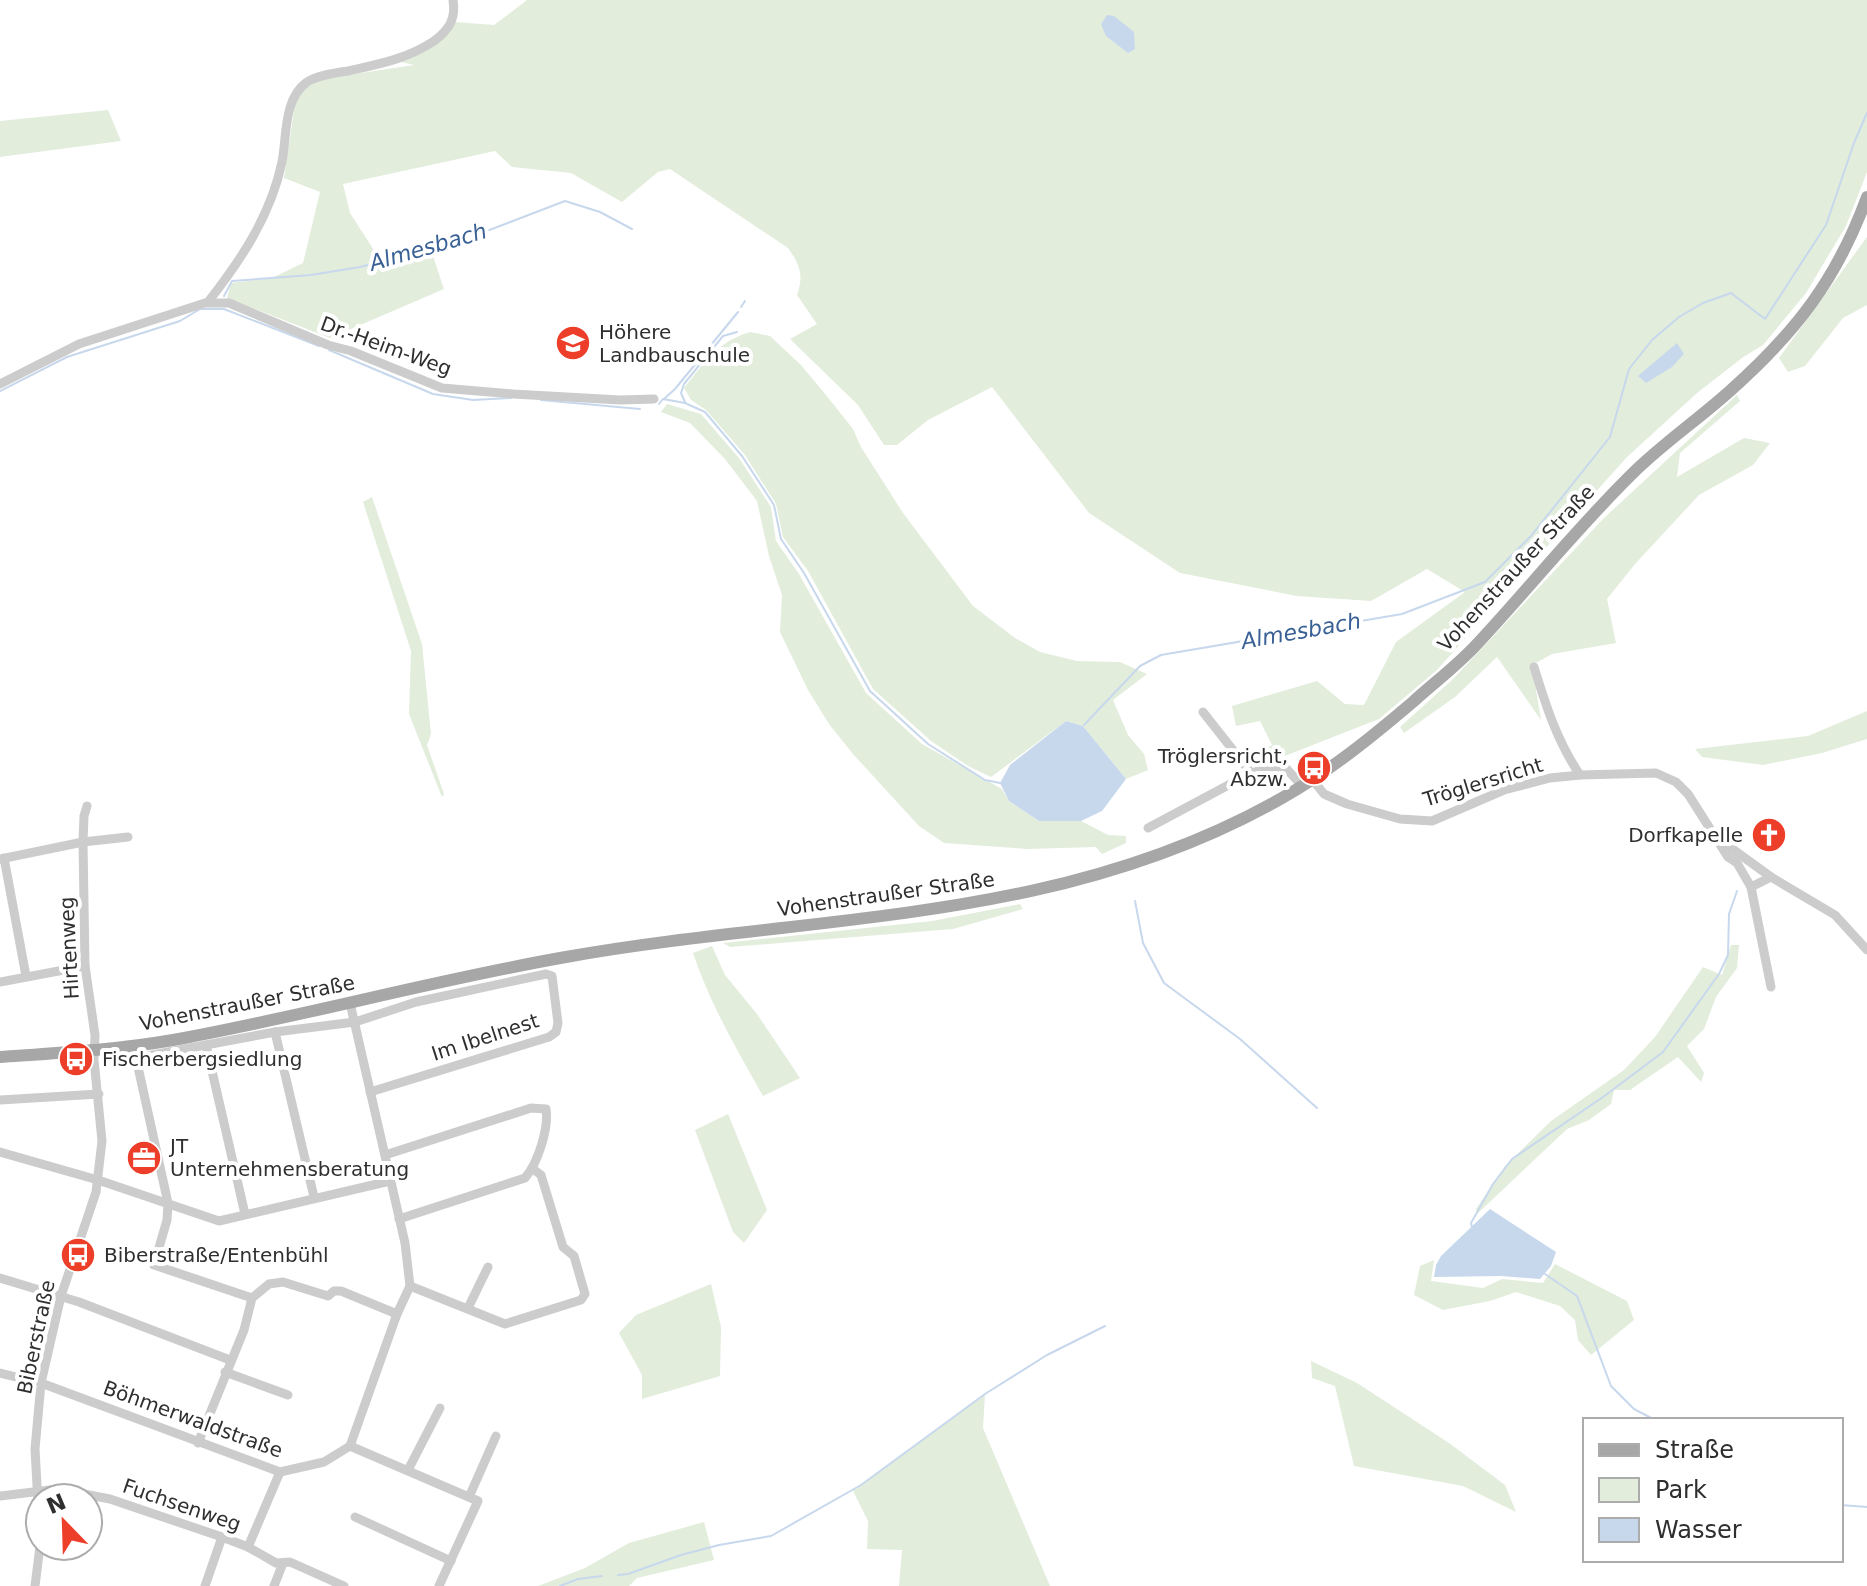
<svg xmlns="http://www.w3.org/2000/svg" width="1867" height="1586" viewBox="0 0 1867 1586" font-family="'DejaVu Sans',sans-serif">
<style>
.green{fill:#e2eddc}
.water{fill:#c7d8ed}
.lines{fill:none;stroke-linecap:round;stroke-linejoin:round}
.stream{stroke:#c7d8ed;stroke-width:2}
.minor{stroke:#ccc;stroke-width:9}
.major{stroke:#a7a7a7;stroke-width:12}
.labels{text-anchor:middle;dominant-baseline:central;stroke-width:8;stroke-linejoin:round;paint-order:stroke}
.poi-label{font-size:20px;fill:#2f2f2f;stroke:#fff;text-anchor:start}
.street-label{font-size:20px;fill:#2f2f2f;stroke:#fff}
.water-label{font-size:22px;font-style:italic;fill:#396195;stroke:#fff}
</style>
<rect width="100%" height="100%" fill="#fff"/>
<g class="green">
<path d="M527,0H1867V172L1846,226L1806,293L1763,345L1742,358L1697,393L1626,458L1437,670L1379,719L1259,766L1249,758L1272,745L1260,721L1236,726L1232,706L1317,681L1345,704L1364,705L1396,642L1465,592L1427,569L1371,601L1297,596L1180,573L1089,513L992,387L928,420L897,445H884L858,405L790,339L817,324L797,295C804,275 800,265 788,248L670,169L658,172L622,202L571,173L512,167L495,151L343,184L350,213L377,255L429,244L444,289L330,338L227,298L231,283L272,278L303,263L320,192L284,178L295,104L305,88L321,79L414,65L388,59L426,44L455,22L494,25Z"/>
<polygon points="108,110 121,141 0,157 0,121"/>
<polygon points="1867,237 1867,305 1843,318 1805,366 1788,372 1779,358"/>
<path d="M750,332L770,336L801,365L826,395L853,429L861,447L903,513L973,606L1015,638L1040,652L1077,661L1120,662L1147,674L1113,700L1128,735L1144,754L1148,770L1126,779L1083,726L1066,721L991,777L968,766L931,741L873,689L808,571L783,537L776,504L745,455L706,410L691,400L684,388C705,362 717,342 750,332Z"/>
<polygon points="1737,395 1740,401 1680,453 1677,477 1744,438 1770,443 1753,465 1699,495 1635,564 1607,599 1616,643 1552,654 1532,665 1541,720 1497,657 1455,697 1404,733 1400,727 1453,679 1604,518"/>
<polygon points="667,404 701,414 739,458 771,507 776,541 799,574 866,693 922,744 1002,789 1009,801 1039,821 1081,821 1108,835 1126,836 1126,843 1102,854 1096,847 1028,849 944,843 919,826 853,754 829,724 808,690 780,632 782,595 769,556 757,501 725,459 690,423 661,412"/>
<polygon points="372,497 422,644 431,734 427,745 444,794 442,797 409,714 411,651 363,502"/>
<polygon points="1867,711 1867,739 1822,753 1763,765 1702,757 1695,749 1808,736"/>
<polygon points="1020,904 1023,909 953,929 730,947 723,943 932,921"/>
<polygon points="1731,945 1739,945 1737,968 1716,997 1704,1029 1687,1046 1704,1073 1701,1082 1678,1057 1630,1090 1614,1090 1611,1104 1589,1120 1567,1129 1477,1214 1476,1209 1505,1166 1551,1121 1624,1070 1655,1037 1703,967 1722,975"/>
<path d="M712,946L725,975L757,1014L800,1078L763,1096C737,1050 710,1004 693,953Z"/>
<polygon points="728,1114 767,1210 744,1243 733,1232 695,1130"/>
<polygon points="1434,1260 1431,1281 1483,1288 1502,1279 1543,1283 1555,1264 1627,1301 1634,1320 1591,1355 1578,1340 1575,1320 1560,1306 1516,1292 1490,1301 1443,1310 1414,1295 1420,1266"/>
<polygon points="711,1284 721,1327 720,1376 642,1399 642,1375 619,1333 636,1315"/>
<polygon points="1311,1361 1357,1383 1449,1443 1505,1485 1516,1512 1463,1486 1354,1466 1335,1386 1312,1378"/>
<polygon points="985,1394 983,1428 1050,1586 899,1586 902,1550 867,1549 868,1521 853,1491"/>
<polygon points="704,1522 714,1560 637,1578 629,1586 538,1586 585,1568 629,1543"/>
</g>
<g class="water">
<polygon points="1107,15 1114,16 1134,32 1135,49 1128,53 1106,36 1101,24"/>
<polygon points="1677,343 1684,354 1672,367 1646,383 1638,376"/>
<polygon points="1066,721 1083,726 1126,779 1102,811 1081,821 1039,821 1009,801 1000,783 1010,765"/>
<polygon points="1490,1209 1556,1252 1551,1266 1540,1279 1501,1276 1434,1277 1436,1265 1441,1256"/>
</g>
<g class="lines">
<g class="stream">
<polyline points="224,296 232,281 311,275 360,267 458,242 565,201 600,212 632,229"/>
<polyline points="741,307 745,301"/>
<polyline points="329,350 433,394 473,400 511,398"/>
<polyline points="0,391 67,357 180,321 200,309 224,309 319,346"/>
<polyline points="664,399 675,389 738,312"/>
<polyline points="541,400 640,409"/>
<polyline points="685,402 681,393 684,384 723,336 737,332"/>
<polyline points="659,404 663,399 685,403 705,412 742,456 774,505 781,539 804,573 870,691 928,744 985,780 1000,783"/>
<polyline points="1084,725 1140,666 1161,655 1402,614 1485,582 1531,536 1610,437 1629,369 1652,340 1679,317 1703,303 1731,293 1765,319 1826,225 1854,143 1867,113"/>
<polyline points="1135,901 1143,943 1164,983 1240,1039 1317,1108"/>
<polyline points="1472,1227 1471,1223 1493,1184 1512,1159 1603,1097 1663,1052 1719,974 1728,955 1729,914 1737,891"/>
<polyline points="1545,1274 1577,1296 1611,1386 1634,1409 1655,1420"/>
<polyline points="1841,1505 1867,1507"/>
<polyline points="618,1575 628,1574 681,1555 719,1545 771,1536 861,1485 985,1394 1047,1355 1105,1326"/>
<polyline points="560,1586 578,1579 602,1576"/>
</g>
<g class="minor">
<path d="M208,302C241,260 271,215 282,162C287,137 283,99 307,82C318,75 335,73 348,71C379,64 407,59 434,41C449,30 456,19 453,0"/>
<polyline points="0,384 79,344 205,303 229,303 328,345 351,351 442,388 513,394 620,400 654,399"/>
<path d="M1534,667C1546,706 1557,741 1580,775"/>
<polyline points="1203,712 1251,773"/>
<polyline points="1312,779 1324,794 1347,804 1400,819 1432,821 1504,790 1550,778 1580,775 1656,773 1676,782 1688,794 1728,857 1737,863 1751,887 1771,877"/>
<polyline points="1148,828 1251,773 1268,768 1285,767 1301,785"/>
<polyline points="1720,840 1771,877 1835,915 1867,950"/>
<polyline points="4,858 26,976"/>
<polyline points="0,859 83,842 128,837"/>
<polyline points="1751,887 1771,987"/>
<polyline points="0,982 85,966"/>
<polyline points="275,1032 314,1197"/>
<polyline points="206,1045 245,1214"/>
<polyline points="0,1100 99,1094"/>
<polyline points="0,1152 98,1180 219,1221 390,1181"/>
<path d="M385,1155L531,1108L546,1109C549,1128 538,1163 525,1178L399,1219"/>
<polyline points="0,1278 79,1302 230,1360"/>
<polyline points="410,1286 505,1324 581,1300 585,1294 574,1256 563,1247 541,1175 533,1169"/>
<polyline points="252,1298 154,1265 167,1220 168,1203 136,1058 275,1032 355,1022 416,1002 546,974 552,976 558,1023 556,1032 549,1037 370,1092"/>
<polyline points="468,1308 488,1267"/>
<polyline points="225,1372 288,1395"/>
<polyline points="0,1373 41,1383 280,1472 324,1462 350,1446 397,1314 410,1286 405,1243 350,1003"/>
<polyline points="198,1443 244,1330 252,1298 269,1284 283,1282 328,1296 334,1291 341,1291 397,1314"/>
<polyline points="350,1446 478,1501 439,1586"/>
<polyline points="408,1470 440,1408"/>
<polyline points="0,1496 58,1489 110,1499 222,1537 248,1547 276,1563 290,1562 344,1586"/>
<polyline points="469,1497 496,1436"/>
<polyline points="355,1517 451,1561"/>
<polyline points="40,1540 35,1449 41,1383 61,1296 96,1192 102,1141 94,1060 95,1035 85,966 83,842 84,816 87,806"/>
<polyline points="248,1547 280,1472"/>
<polyline points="35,1586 40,1546"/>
<polyline points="205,1586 222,1537"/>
<polyline points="274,1586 283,1563"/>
</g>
<path class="major" d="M0,1057C58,1053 116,1050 173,1040C305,1016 434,980 566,957C813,913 1057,926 1282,798C1330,771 1373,736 1414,701C1435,682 1459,664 1478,643C1530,587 1577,528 1632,474C1662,444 1699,419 1731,390C1796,332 1837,279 1867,197"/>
</g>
<defs>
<g id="university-disc" transform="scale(1.8)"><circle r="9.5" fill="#ed3e2a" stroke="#fff"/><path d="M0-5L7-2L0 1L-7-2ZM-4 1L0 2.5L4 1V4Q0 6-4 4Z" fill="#fff"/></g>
<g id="bus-disc" transform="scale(1.8)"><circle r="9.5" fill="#ed3e2a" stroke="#fff"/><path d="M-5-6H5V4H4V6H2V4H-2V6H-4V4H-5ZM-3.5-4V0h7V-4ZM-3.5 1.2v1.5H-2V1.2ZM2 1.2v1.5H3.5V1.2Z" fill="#fff"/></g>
<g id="church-disc" transform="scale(1.8)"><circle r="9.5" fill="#ed3e2a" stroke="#fff"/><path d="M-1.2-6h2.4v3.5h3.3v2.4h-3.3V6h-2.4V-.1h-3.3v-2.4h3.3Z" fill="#fff"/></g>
<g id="office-disc" transform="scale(1.8)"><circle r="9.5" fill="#ed3e2a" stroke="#fff"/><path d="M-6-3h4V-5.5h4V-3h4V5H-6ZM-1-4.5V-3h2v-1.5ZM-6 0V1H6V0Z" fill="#fff"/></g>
</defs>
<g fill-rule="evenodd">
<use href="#university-disc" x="573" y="343"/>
<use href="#bus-disc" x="1314" y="768"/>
<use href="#church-disc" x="1769" y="835"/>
<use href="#bus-disc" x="76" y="1059"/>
<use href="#office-disc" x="144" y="1158"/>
<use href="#bus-disc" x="78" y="1255"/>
</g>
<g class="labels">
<g class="poi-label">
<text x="599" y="332">Höhere<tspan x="599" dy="23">Landbauschule</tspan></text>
<text x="1288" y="756" text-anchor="end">Tröglersricht,<tspan x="1288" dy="23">Abzw.</tspan></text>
<text x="1743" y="835" text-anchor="end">Dorfkapelle</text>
<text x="102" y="1059">Fischerbergsiedlung</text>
<text x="170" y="1146">JT<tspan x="170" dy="23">Unternehmensberatung</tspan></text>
<text x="104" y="1255">Biberstraße/Entenbühl</text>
</g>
<g class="street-label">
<text transform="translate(386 346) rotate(20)">Dr.-Heim-Weg</text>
<text transform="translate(1516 568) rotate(-47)">Vohenstraußer Straße</text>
<text transform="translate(1483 782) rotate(-17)">Tröglersricht</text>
<text transform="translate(886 894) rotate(-8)">Vohenstraußer Straße</text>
<text transform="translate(69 948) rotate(-93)">Hirtenweg</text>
<text transform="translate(247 1003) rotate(-11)">Vohenstraußer Straße</text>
<text transform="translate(485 1037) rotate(-18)">Im Ibelnest</text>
<text transform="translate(36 1337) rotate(-78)">Biberstraße</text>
<text transform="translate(193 1419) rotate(20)">Böhmerwaldstraße</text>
<text transform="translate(182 1505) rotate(19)">Fuchsenweg</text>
</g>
<g class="water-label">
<text transform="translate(428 247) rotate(-16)">Almesbach</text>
<text transform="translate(1301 631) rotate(-10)">Almesbach</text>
</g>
</g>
<rect x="1583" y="1418" width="260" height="144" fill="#ffffff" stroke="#acacac" stroke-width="2"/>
<rect x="1599" y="1444" width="40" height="12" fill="#a7a7a7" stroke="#acacac" stroke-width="2"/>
<text x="1655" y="1458" font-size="24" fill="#2f2f2f">Straße</text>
<rect x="1599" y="1478" width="40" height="24" fill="#e2eddc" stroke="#acacac" stroke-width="2"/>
<text x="1655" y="1498" font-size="24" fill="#2f2f2f">Park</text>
<rect x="1599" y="1518" width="40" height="24" fill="#c7d8ed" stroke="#acacac" stroke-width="2"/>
<text x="1655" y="1538" font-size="24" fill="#2f2f2f">Wasser</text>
<g transform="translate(64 1522) rotate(337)"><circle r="38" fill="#ffffff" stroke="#acacac" stroke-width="2"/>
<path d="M0-6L14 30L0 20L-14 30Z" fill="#ed3e2a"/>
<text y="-12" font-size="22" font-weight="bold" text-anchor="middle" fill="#2f2f2f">N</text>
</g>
</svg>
